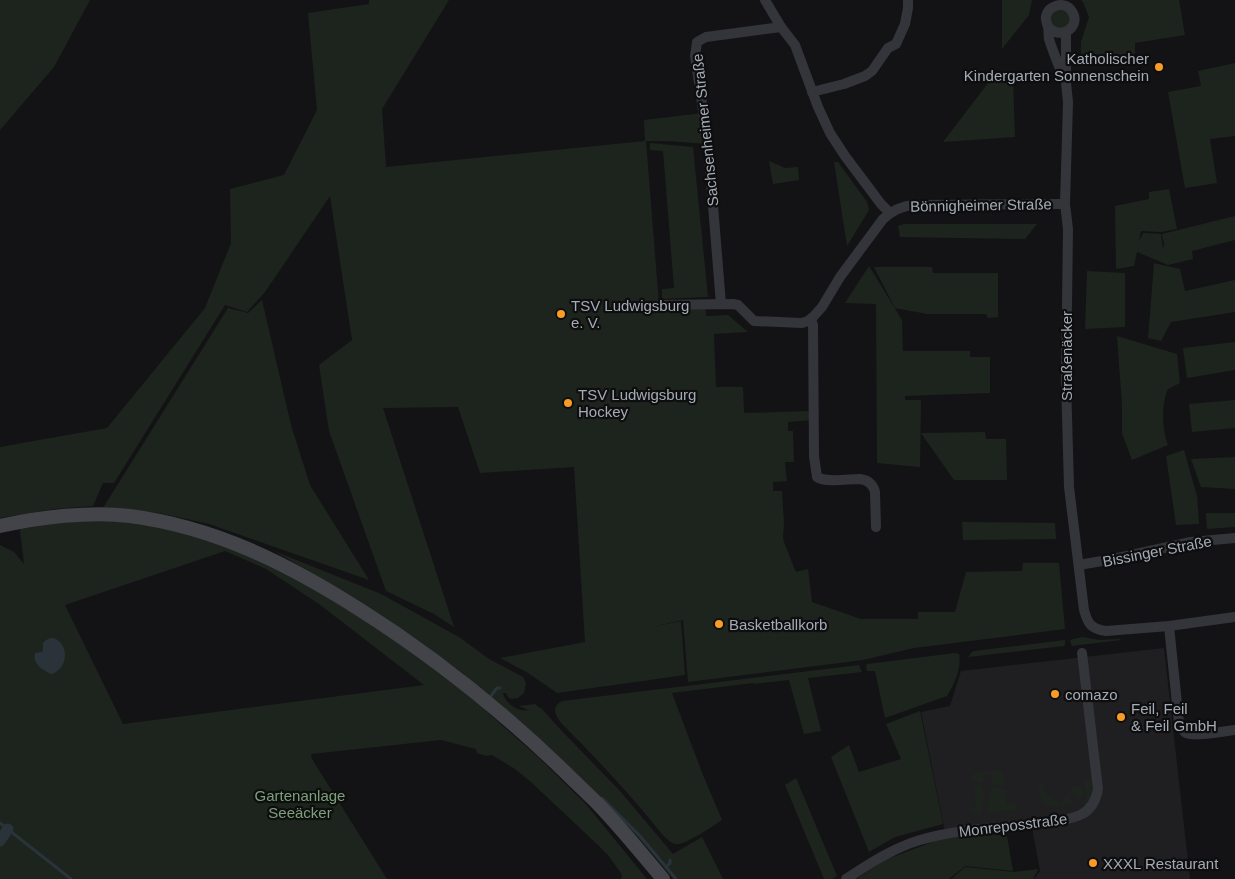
<svg xmlns="http://www.w3.org/2000/svg" width="1235" height="879" viewBox="0 0 1235 879" font-family="Arial,sans-serif">
<style>
.built{fill:#1f1f22}
.green{fill:#1d241d;fill-rule:evenodd}
.water{fill:#293339}
.lines{fill:none;stroke-linecap:round;stroke-linejoin:round}
.stream{stroke:#293339;stroke-width:3}
.canal{stroke:#293339;stroke-width:11}
.minor{stroke:#34353a;stroke-width:10}
.secondary{stroke:#42444a;stroke-width:14}
.poi-dot{fill:#f89c27;stroke:#0e0e0f;stroke-width:2}
.labels{text-anchor:middle;dominant-baseline:central;stroke-width:4.5;stroke-linejoin:round;paint-order:stroke}
.poi-label{font-size:15px;fill:#a4abb6;stroke:#0e0e0f;text-anchor:start}
.street-label{font-size:15px;fill:#a4abb6;stroke:#0e0e0f}
.park-label{font-size:15px;fill:#7ba17a;stroke:#0e0e0f}
</style>
<rect width="100%" height="100%" fill="#131315"/>
<polygon class="built" points="1164,648 1190,879 1034,879 1040,871 1031,822 945,832 921,712 950,706 961,671"/>
<g class="green">
<polygon points="0,0 90,0 54,67 0,130"/>
<polygon points="369,0 449,0 382,109 386,167 645,141 644,120 703,113 708,144 667,141 646,141 659,304 705,304 706,316 728,315 748,332 714,334 716,387 743,387 744,413 813,411 813,420 788,422 788,431 793,431 794,462 785,462 787,481 773,482 773,491 782,491 784,523 783,538 784,542 795,570 796,572 808,569 812,602 861,619 918,619 918,612 955,612 966,572 1022,571 1023,563 1059,563 1065,629 914,648 863,660 688,682 683,620 647,628 681,621 685,675 557,693 528,673 500,658 585,642 574,467 480,473 458,407 383,408 454,627 434,614 386,591 329,431 319,365 352,340 330,196 265,292 247,312 225,305 114,483 103,483 93,506 54,509 0,518 0,447 107,428 205,308 231,243 230,189 284,175 317,110 308,13 369,4"/>
<polygon points="1002,0 1032,0 1029,15 1002,49"/>
<polygon points="1081,0 1179,0 1185,35 1135,43 1135,54 1081,56 1081,42 1089,17 1083,2"/>
<polygon points="1063,5 1074,23 1057,33 1046,16"/>
<polygon points="1235,63 1235,136 1210,139 1217,183 1185,188 1168,92 1201,86 1198,71"/>
<polygon points="1013,77 1015,137 943,142 992,78"/>
<polygon points="650,143 693,147 708,297 662,299 662,289 674,288 663,151 650,150"/>
<polygon points="769,161 785,168 798,167 799,180 773,184"/>
<polygon points="834,162 838,162 867,202 869,210 847,246"/>
<polygon points="1169,189 1177,229 1161,232 1141,231 1139,241 1143,233 1161,234 1163,250 1164,244 1162,234 1235,216 1235,240 1192,251 1193,259 1168,265 1137,252 1134,266 1116,269 1115,206 1149,199 1149,192"/>
<polygon points="904,224 1037,224 1025,239 900,237 898,226"/>
<polygon points="1154,263 1180,269 1185,291 1235,280 1235,312 1171,322 1161,341 1148,338"/>
<polygon points="869,266 902,320 903,351 970,351 970,357 990,357 990,393 905,396 905,400 921,400 920,467 877,463 876,304 845,303"/>
<polygon points="874,267 932,267 933,273 998,273 998,317 988,318 986,314 927,314 895,308"/>
<polygon points="1087,271 1125,273 1125,327 1085,329"/>
<polygon points="262,300 291,425 310,485 369,580 209,524 159,513 103,508 228,308 248,313"/>
<path d="M1117,336L1177,354L1180,383L1168,389C1161,404 1162,430 1168,445L1132,460L1122,433V405Z"/>
<polygon points="1235,342 1235,370 1187,378 1183,348"/>
<polygon points="1235,400 1235,428 1192,432 1189,404"/>
<polygon points="985,432 986,439 1006,439 1007,480 954,480 921,433"/>
<polygon points="1184,450 1197,496 1199,524 1176,525 1166,456"/>
<polygon points="1235,457 1235,489 1201,487 1191,459"/>
<polygon points="1206,513 1235,513 1235,527 1207,529"/>
<path d="M87,514L174,524L321,585L492,705L486,711L537,756L585,803L647,879H621L622,875L620,872L608,855L599,846L531,782L515,769L492,755L486,756L477,753L476,749L441,740L311,754L312,759L387,879H0V545L14,552L24,564L19,522ZM225,551L266,569L319,604L424,685L123,724L65,605Z"/>
<polygon points="962,522 1055,523 1056,539 963,540"/>
<path d="M274,551L381,594L459,637L489,659L523,677L526,683L524,693L518,698L511,699L508,697L506,693H503C505,703 518,713 528,710L519,706L535,704L542,709L559,728L620,791L673,854L702,837L723,879H673L649,850L625,824L465,680L464,674L362,602Z"/>
<polygon points="1083,637 1099,640 1120,639 1121,640 1072,646 1070,641 1072,639"/>
<polygon points="1065,640 1065,644 1064,646 968,657 972,652 974,651"/>
<path d="M955,653L959,654C962,667 954,685 947,696L885,718L875,671H867L866,666L867,664Z"/>
<path d="M859,665L862,672L808,678L821,731L804,734L789,680L754,684L753,683L672,693L703,775L722,820C714,825 683,847 675,844C667,842 658,829 653,823C625,789 595,757 564,726C557,718 549,708 562,701Z"/>
<polygon points="920,711 943,824 895,837 869,852 831,757 849,745 859,772 901,759 886,724"/>
<polygon points="1000,770 1001,772 1003,772 1005,786 992,784 993,775 984,774 983,782 973,781 972,776 974,775 974,773"/>
<polygon points="796,778 837,876 832,879 824,879 785,785"/>
<path d="M1092,779C1093,790 1092,798 1084,807L1083,806L1086,798L1084,780Z"/>
<polygon points="1038,782 1045,787 1043,791 1060,804 1066,796 1071,799 1072,804 1058,806 1047,806 1041,800"/>
<polygon points="974,784 982,785 982,789 985,789 981,814 972,815 971,808 976,807"/>
<path d="M1080,785C1084,788 1085,794 1082,798L1075,795L1070,790L1073,787Z"/>
<polygon points="991,787 1005,789 1007,804 1016,803 1017,810 987,813"/>
<polygon points="978,833 1007,836 1013,871 965,866 949,879 856,879 885,860 935,841"/>
<polygon points="965,867 1014,872 1038,869 1033,879 951,879"/>
</g>
<path class="water" d="M54,638C70,645 68,668 52,674C43,671 32,663 35,653L42,652L43,648V643C46,639 50,638 54,638Z"/>
<g class="lines">
<g class="stream">
<polyline points="490,697 497,688 500,688"/>
<polyline points="602,798 640,836 676,879"/>
<polyline points="0,823 71,879"/>
<polyline points="666,867 670,863 670,860"/>
</g>
<polyline class="canal" points="0,841 8,829"/>
<g class="minor">
<polyline points="765,0 781,27 795,45 818,107 830,133 845,156 881,204 890,213"/>
<path d="M1048,27C1062,42 1083,25 1071,10C1064,1 1049,5 1046,16C1045,20 1047,23 1048,27C1049,31 1048,35 1049,39C1053,52 1059,66 1064,79"/>
<path d="M1066,32V83L1068,102L1065,204L1068,229L1066,380L1069,487L1084,610C1088,624 1091,629 1106,631L1169,626L1235,617"/>
<polyline points="812,92 844,84 865,76 872,71 888,48 896,44 905,24 908,8 908,0"/>
<polyline points="721,304 708,144 695,56 697,42 706,37 781,27"/>
<path d="M659,305L733,304L738,305L754,321L802,323L808,321L813,317L822,307L840,277L883,219C892,211 901,206 913,205L1065,204"/>
<path d="M811,319L813,325L814,456L817,477C826,483 848,479 860,479C868,480 873,484 875,492L876,527"/>
<polyline points="1079,565 1113,559 1191,542 1235,538"/>
<path d="M1169,626L1179,723C1181,726 1182,731 1186,733C1195,737 1224,731 1235,730"/>
<path d="M846,879C869,864 893,848 920,840C954,830 991,828 1026,825C1041,823 1070,821 1082,814C1092,809 1096,800 1098,789L1082,653"/>
</g>
<path class="secondary" d="M0,526C40,517 90,511 130,516C215,527 288,564 359,609C433,656 501,710 564,771C575,782 587,793 598,804C621,828 642,854 663,879"/>
</g>
<g class="poi-dot">
<circle cx="1159" cy="67" r="5"/>
<circle cx="561" cy="314" r="5"/>
<circle cx="568" cy="403" r="5"/>
<circle cx="719" cy="624" r="5"/>
<circle cx="1055" cy="694" r="5"/>
<circle cx="1121" cy="717" r="5"/>
<circle cx="1093" cy="863" r="5"/>
</g>
<g class="labels">
<g class="poi-label">
<text x="1149" y="58" text-anchor="end">Katholischer<tspan x="1149" dy="17">Kindergarten Sonnenschein</tspan></text>
<text x="571" y="305">TSV Ludwigsburg<tspan x="571" dy="17">e. V.</tspan></text>
<text x="578" y="394">TSV Ludwigsburg<tspan x="578" dy="17">Hockey</tspan></text>
<text x="729" y="624">Basketballkorb</text>
<text x="1065" y="694">comazo</text>
<text x="1131" y="708">Feil, Feil<tspan x="1131" dy="17">&amp; Feil GmbH</tspan></text>
<text x="1103" y="863">XXXL Restaurant</text>
</g>
<g class="street-label">
<text transform="translate(705 130) rotate(-96)">Sachsenheimer Straße</text>
<text transform="translate(981 205) rotate(-1)">Bönnigheimer Straße</text>
<text transform="translate(1066 356) rotate(-90)">Straßenäcker</text>
<text transform="translate(1157 551) rotate(-11)">Bissinger Straße</text>
<text transform="translate(1013 825) rotate(-7)">Monreposstraße</text>
</g>
<g class="park-label">
<text x="300" y="795">Gartenanlage<tspan x="300" dy="17">Seeäcker</tspan></text>
</g>
</g>
</svg>
